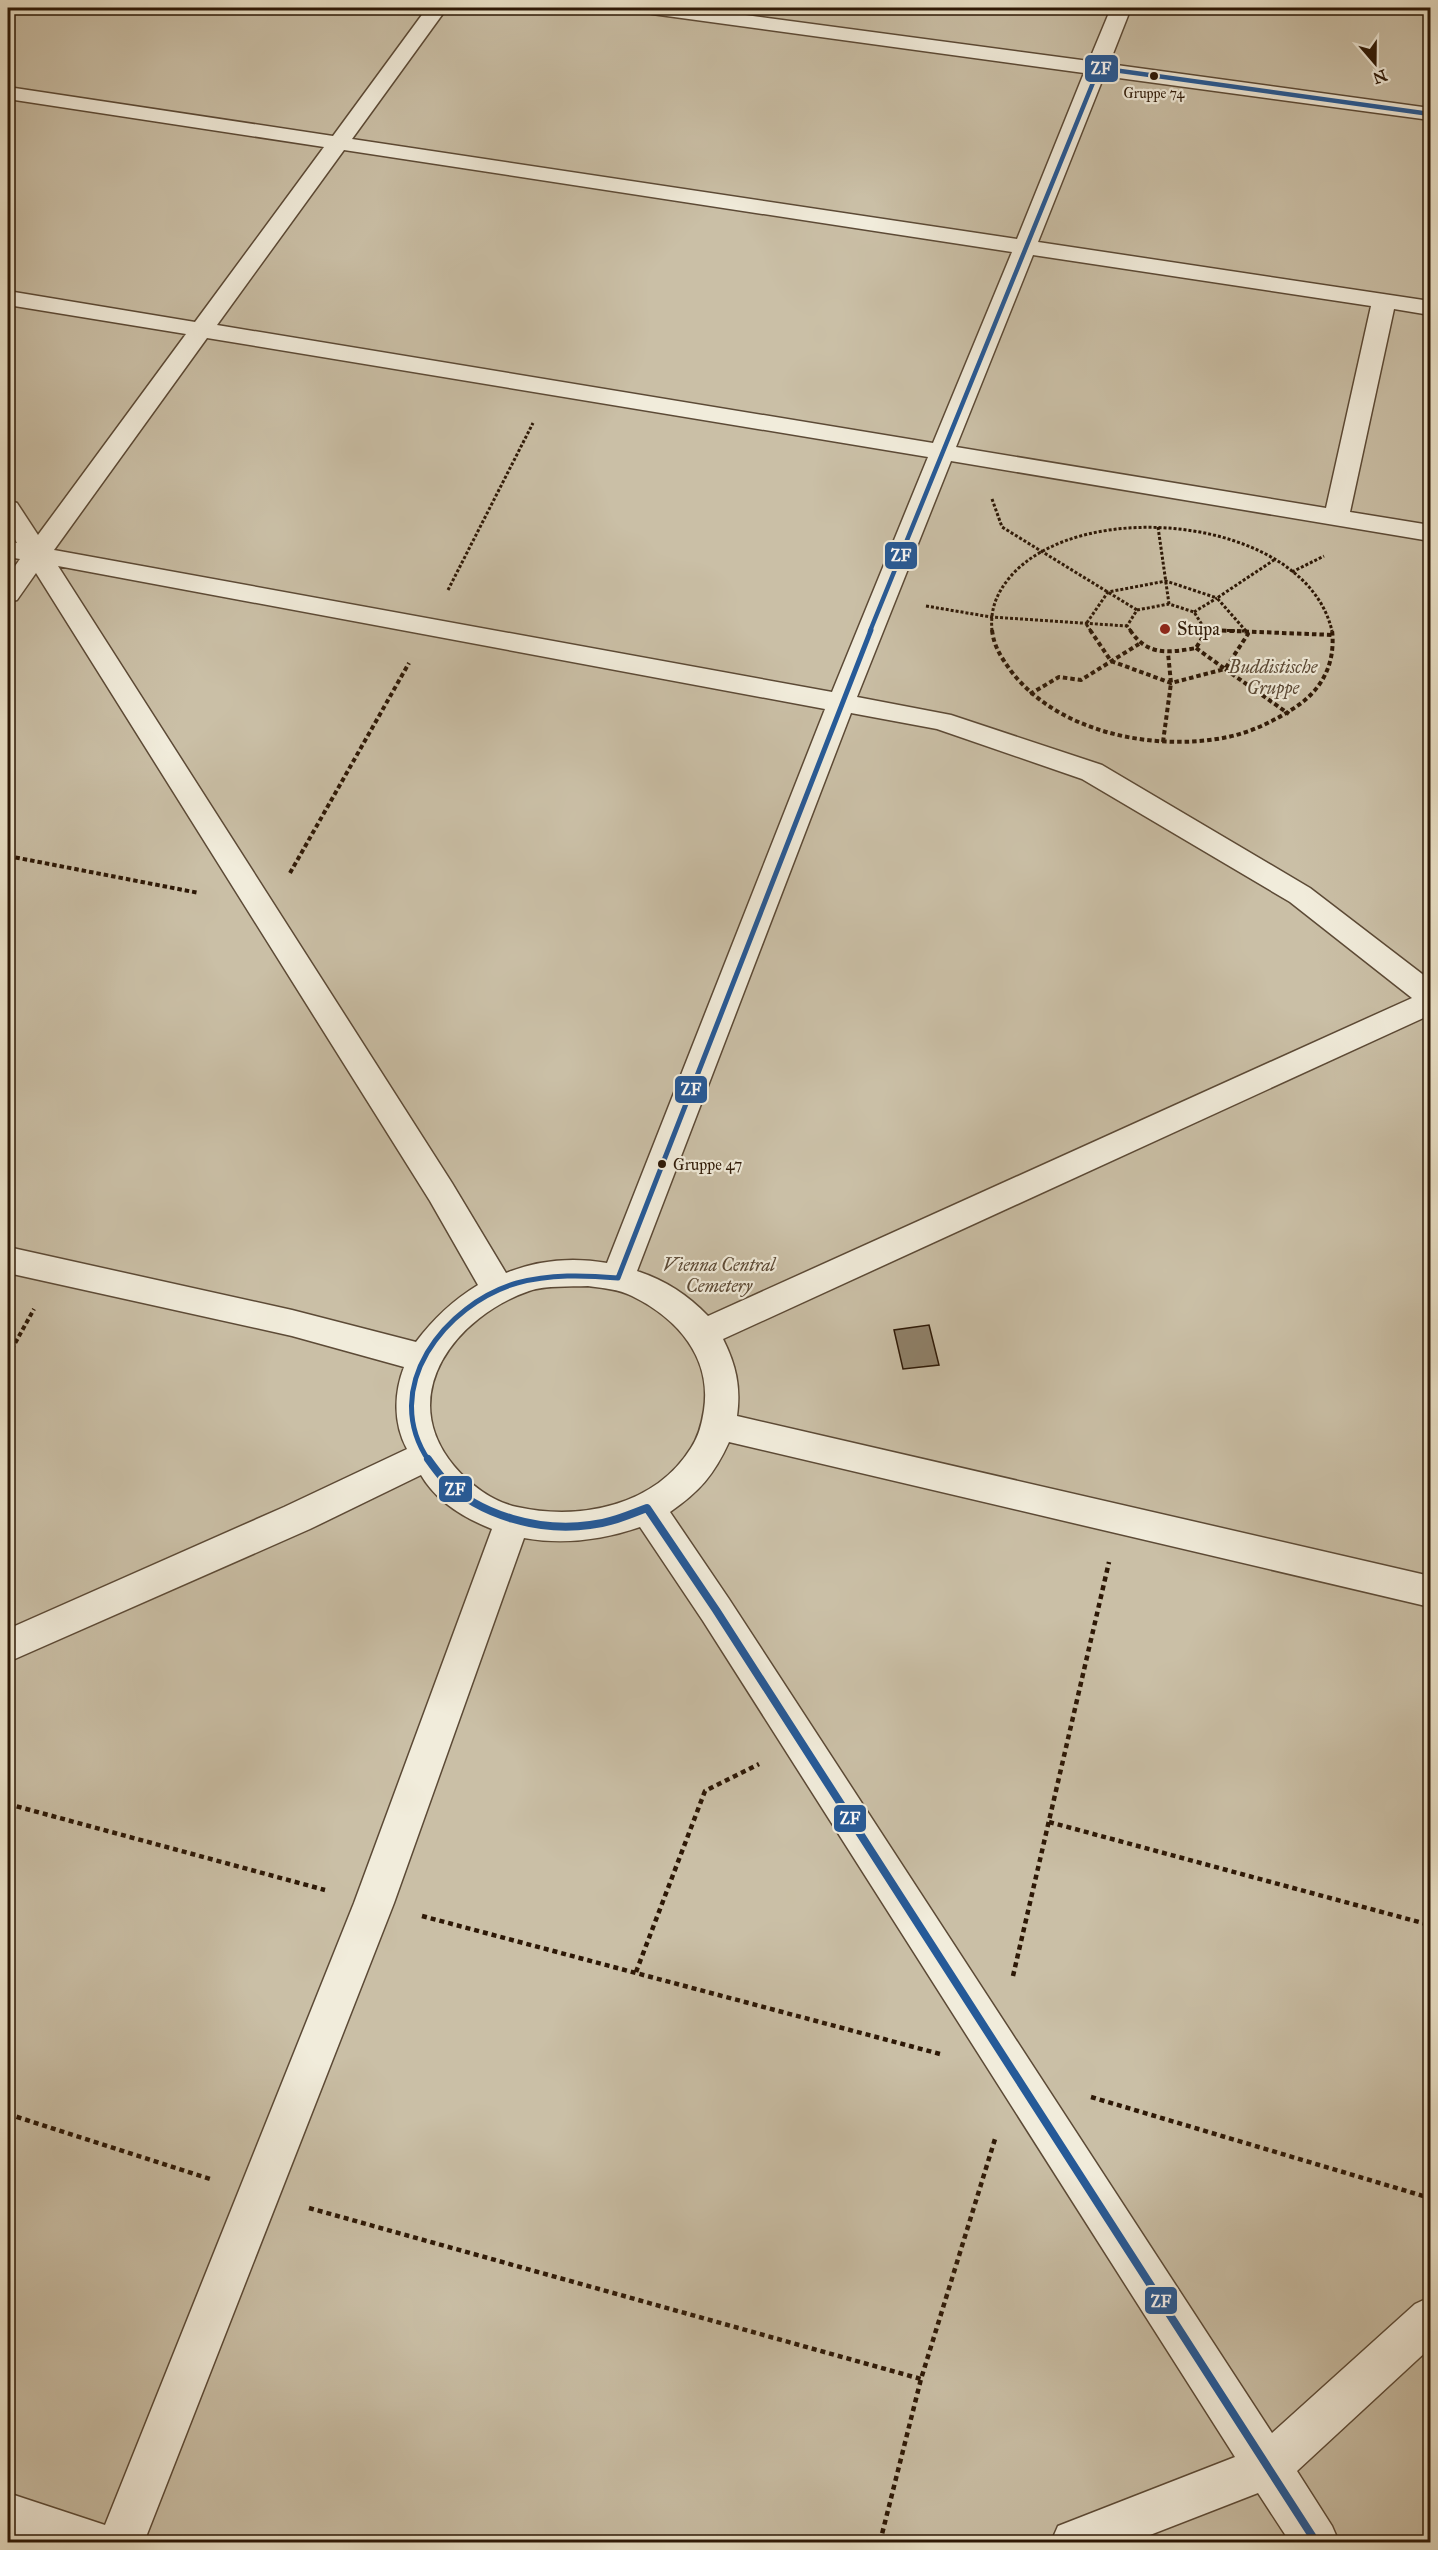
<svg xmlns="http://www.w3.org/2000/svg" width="1438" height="2550" viewBox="0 0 1438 2550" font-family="'IM FELL Great Primer',serif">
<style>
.green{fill:#cabfa6;stroke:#7c6c56;stroke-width:1.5}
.building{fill:#8f816a;stroke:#2d1806;stroke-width:1.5}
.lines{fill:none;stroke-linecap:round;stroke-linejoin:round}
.lane-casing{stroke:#5c4a36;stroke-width:3}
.path-far2{stroke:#2d1806;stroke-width:3;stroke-dasharray:3 2;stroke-linecap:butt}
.path-far1{stroke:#2d1806;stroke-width:4;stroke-dasharray:4.5 3;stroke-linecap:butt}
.path{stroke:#2d1806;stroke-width:4.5;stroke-dasharray:5 4;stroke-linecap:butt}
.lane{fill:#f1ecdb;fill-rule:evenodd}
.bus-1-far2-casing{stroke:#f1ecdb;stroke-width:8}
.bus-1-far1-casing{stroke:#f1ecdb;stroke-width:10}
.bus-1-casing{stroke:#f1ecdb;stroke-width:12}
.bus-1-far2{stroke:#265a98;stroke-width:4.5}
.bus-1-far1{stroke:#265a98;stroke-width:5}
.bus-1{stroke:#265a98;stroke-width:8}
.bus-dot{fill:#2d1806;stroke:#f1ecdb;stroke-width:2}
.poi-dot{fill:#8f2418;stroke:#f1ecdb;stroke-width:2}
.labels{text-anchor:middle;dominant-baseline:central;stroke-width:4.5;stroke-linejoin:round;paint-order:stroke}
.far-bus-label{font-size:14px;fill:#2d1806;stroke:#f1ecdb}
.bus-label{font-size:16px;fill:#2d1806;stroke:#f1ecdb;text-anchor:start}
.poi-label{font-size:18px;fill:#2d1806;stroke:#f1ecdb;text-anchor:start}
.park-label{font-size:18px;font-style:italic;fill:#5c4a36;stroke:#f1ecdb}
.line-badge{stroke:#f1ecdb;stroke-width:2}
.badge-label{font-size:16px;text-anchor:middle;font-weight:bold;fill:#fff}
</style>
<rect width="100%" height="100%" fill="#eae1c7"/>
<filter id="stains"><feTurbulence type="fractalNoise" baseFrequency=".00333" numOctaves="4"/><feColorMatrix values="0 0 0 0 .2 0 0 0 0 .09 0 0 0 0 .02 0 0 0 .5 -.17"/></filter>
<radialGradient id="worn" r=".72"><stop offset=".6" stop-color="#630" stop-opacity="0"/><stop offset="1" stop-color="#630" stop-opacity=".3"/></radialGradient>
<rect class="green" x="8" y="8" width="1422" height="2534"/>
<polygon class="building" points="929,1325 939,1365 903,1369 894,1330"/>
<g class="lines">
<g class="lane-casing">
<path id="lane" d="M427,8H447L352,139L1017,239L1084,73L652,14L645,12L642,8H693L1089,61L1111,8H1131L1109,64L1430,108V120L1104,76L1038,242L1430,301V315L1394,309L1350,512L1430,525V541L951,461L857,697L951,715L1102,765L1310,888L1430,980V1015L723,1339C736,1365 741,1387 737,1416L1430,1576V1607L729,1442C714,1475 699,1492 670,1512L729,1599L1272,2433L1415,2304L1430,2297V2348L1297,2471L1332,2526L1339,2542H1290L1258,2493L1132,2542H1051L1058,2526L1235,2457L703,1621L640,1527C602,1540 564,1545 524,1538L394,1903L144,2542H20L8,2539V2493L105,2525L354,1903L492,1529C464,1518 436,1501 421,1475L310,1529L8,1662V1629L284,1507L407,1449C393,1423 394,1393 404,1367L292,1336L8,1273V1247L292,1310L416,1342C434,1318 452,1301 478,1285L430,1201L36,573L17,600L8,602V576L20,559L8,557V541L17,543L8,527V500L17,503L38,535L186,334L8,305V291L195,322L324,147L8,99V87L333,136ZM344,150L1012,252L933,443L217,325ZM1033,255L1371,306L1326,508L956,447ZM207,338L928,457L832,692L54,550ZM58,566L825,709L607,1263C573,1257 538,1260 506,1273L452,1183ZM851,713L937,729L1082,779L1290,902L1412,998L708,1316C688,1295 665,1280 637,1271ZM588,1286C602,1288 619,1289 632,1296C677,1318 712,1357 704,1410C702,1423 699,1436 691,1448C655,1506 580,1521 517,1507C493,1502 469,1484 454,1466C394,1394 457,1316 529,1291C547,1285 569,1287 588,1286Z"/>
</g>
<g class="path-far2">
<polyline points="992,499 1002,527 1137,610"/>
<polyline points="1158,527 1169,604"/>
<polyline points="1292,572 1324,556"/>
<polyline points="448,590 533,423"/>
<polyline points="926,606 991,617 1127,626"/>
<polyline points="1137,610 1169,604 1194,612 1206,631"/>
<polyline points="1194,612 1217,598"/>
<polyline points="1207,630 1244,631"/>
<path d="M992,631C990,610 996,594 1010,577C1081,494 1306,517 1332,631"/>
<polyline points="1091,631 1086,624 1108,592 1166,581 1217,598"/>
<polyline points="1131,631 1127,626 1137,610"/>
<polyline points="1246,631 1217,598 1274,560"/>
</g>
<g class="path-far1">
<path d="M992,630C994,647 1001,657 1011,671C1058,733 1155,752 1228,737C1251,732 1272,722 1291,710C1321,692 1336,665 1332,630"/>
<polyline points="1090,630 1111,661 1171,683 1225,669 1289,714"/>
<path d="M1130,630C1147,656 1168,653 1196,648L1207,630"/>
<polyline points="1207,630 1334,635"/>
<polyline points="1196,648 1225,669 1248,634 1245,630"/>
<polyline points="1030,694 1059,677 1081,680 1139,644"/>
<polyline points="1163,742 1171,683 1168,653"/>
<polyline points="8,856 199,893"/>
<polyline points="290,873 409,663"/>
<polyline points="8,1356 34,1309"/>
</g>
<g class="path">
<polyline points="8,1804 325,1890"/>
<polyline points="1049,1822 1430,1925"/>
<polyline points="422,1916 940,2054"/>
<polyline points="636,1972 705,1791 759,1764"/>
<polyline points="1013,1976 1109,1562"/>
<polyline points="1091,2097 1430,2198"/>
<polyline points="8,2114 210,2179"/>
<polyline points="309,2208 921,2379"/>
<polyline points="880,2542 921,2379 995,2139"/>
</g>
<use href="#lane" class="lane"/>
<g class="bus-1-far2-casing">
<polyline id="bus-1-far2" points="870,631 1099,68 1430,114"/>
</g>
<g class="bus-1-far1-casing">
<path id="bus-1-far1" d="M429,1461C379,1388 445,1304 517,1283C550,1274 584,1275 618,1278L871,630"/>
</g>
<g class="bus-1-casing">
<path id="bus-1" d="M428,1459C433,1466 439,1474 445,1481C481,1516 540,1532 590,1525C610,1523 629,1515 647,1508L716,1610L1316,2542"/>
</g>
<use href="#bus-1-far2" class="bus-1-far2"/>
<use href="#bus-1-far1" class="bus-1-far1"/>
<use href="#bus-1" class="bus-1"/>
</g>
<g class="bus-dot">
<circle cx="1154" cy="76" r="5"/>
<circle cx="662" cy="1164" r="5"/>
</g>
<circle class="poi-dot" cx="1165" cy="629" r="6"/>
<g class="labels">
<g class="far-bus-label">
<text x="1154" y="93">Gruppe 74</text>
</g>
<g class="bus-label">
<text x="673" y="1164">Gruppe 47</text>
</g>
<g class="poi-label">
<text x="1177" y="629">Stupa</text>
</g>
<g class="park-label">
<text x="1273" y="667">Buddistische<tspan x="1273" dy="21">Gruppe</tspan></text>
<text x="719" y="1265">Vienna Central<tspan x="719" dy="21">Cemetery</tspan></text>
</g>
</g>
<g class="line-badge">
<rect x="1084" y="54" width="35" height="29" rx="6" fill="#265a98"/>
<rect x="884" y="541" width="34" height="29" rx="6" fill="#265a98"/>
<rect x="674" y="1075" width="34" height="29" rx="6" fill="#265a98"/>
<rect x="438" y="1475" width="35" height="28" rx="6" fill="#265a98"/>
<rect x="833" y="1804" width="34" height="29" rx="6" fill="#265a98"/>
<rect x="1144" y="2286" width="34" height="29" rx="6" fill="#265a98"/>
</g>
<g class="badge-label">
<text x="1101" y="74">ZF</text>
<text x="901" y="561">ZF</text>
<text x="691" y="1095">ZF</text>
<text x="455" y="1495">ZF</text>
<text x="850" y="1824">ZF</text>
<text x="1161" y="2307">ZF</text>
</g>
<rect width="1438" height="2550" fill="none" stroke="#eae1c7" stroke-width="30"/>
<rect x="9" y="9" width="1420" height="2532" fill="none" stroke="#2d1806" stroke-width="3"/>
<rect x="15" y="15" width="1408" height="2520" fill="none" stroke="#2d1806" stroke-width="1.5"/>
<g transform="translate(1375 63) rotate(160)" stroke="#f1ecdb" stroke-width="4.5" paint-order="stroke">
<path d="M0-4.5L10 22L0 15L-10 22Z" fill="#2d1806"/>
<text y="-9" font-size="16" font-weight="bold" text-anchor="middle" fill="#2d1806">N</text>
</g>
<rect width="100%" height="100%" filter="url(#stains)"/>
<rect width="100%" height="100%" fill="url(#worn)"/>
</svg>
